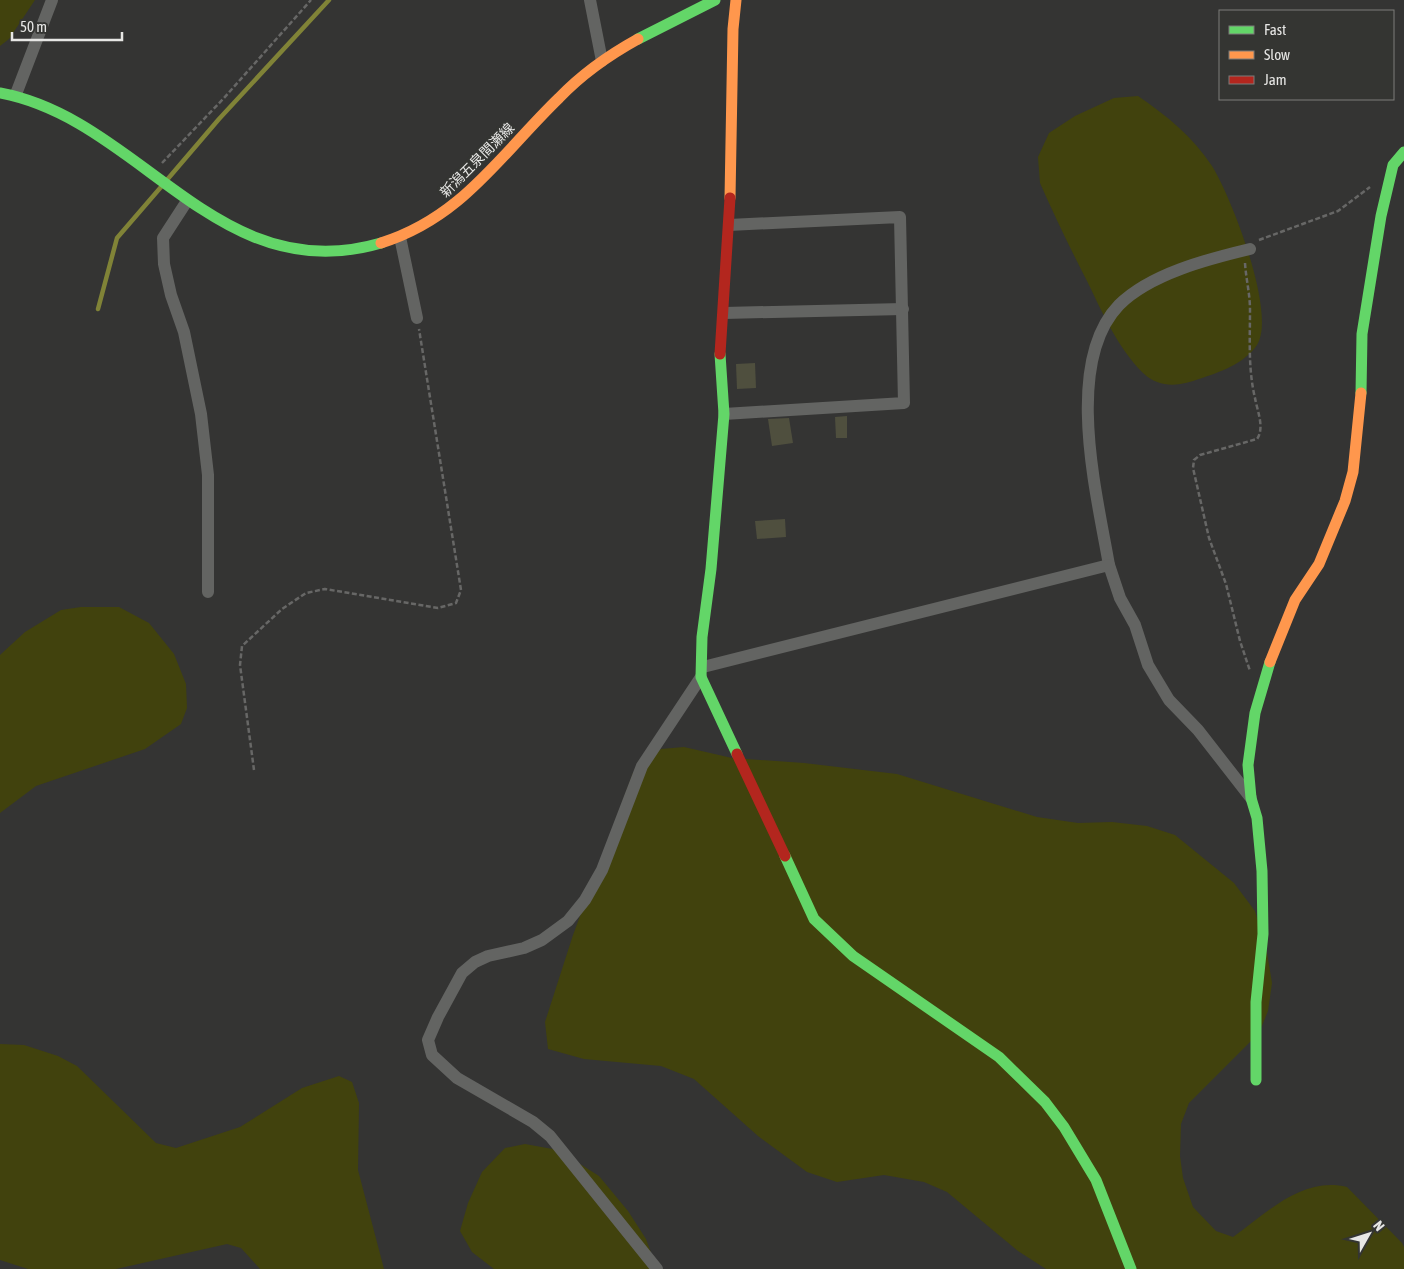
<svg xmlns="http://www.w3.org/2000/svg" width="1404" height="1269" viewBox="0 0 1404 1269" font-family="'Asap Condensed','Noto Sans JP',sans-serif">
<style>
.green{fill:#41420d}
.lines{fill:none;stroke-linecap:round;stroke-linejoin:round}
.stream{stroke:#808337;stroke-width:4.5}
.building{fill:#4f4f3e}
.path{stroke:#676766;stroke-width:2.5;stroke-dasharray:5 2.5;stroke-linecap:butt}
.street{stroke:#636462;stroke-width:12}
.fast{stroke:#63d668;stroke-width:11}
.slow{stroke:#ff974d;stroke-width:11}
.jam{stroke:#b3261e;stroke-width:11}
.labels{text-anchor:middle;dominant-baseline:central;stroke-width:5;stroke-linejoin:round;paint-order:stroke}
.street-label{font-size:14px;fill:#e7e7e5;stroke:#343532}
</style>
<rect width="100%" height="100%" fill="#343433"/>
<g class="green">
<polygon points="0,0 35,0 9,39 0,46"/>
<path d="M1138,96C1166,115 1193,137 1212,166C1231,196 1277,314 1257,345C1244,364 1220,372 1199,379C1180,386 1160,389 1143,373C1118,348 1103,314 1088,283C1071,250 1055,217 1040,183L1038,157L1049,133L1075,116L1114,98Z"/>
<polygon points="81,607 119,607 149,623 174,654 186,684 187,708 181,724 145,749 36,786 0,813 0,655 25,632 61,610"/>
<path d="M684,747L732,758L804,763L897,774L1037,817L1078,823L1112,822L1147,826L1175,835L1234,883L1255,911L1267,953L1272,983L1268,1011L1259,1033L1189,1103L1181,1124L1180,1156L1183,1178L1193,1207L1216,1231L1233,1237C1267,1213 1302,1176 1347,1187L1402,1243L1404,1247V1269H1046L1018,1251L947,1192L924,1182L884,1175L837,1182L807,1172L758,1136L694,1079L661,1066L584,1059L548,1049L545,1022L573,935L633,773L661,749Z"/>
<polygon points="0,1044 24,1045 58,1056 77,1066 156,1143 176,1148 240,1127 302,1088 339,1076 352,1082 359,1103 358,1170 384,1269 260,1269 241,1248 227,1244 116,1269 28,1269 0,1260"/>
<polygon points="525,1144 558,1150 599,1176 628,1211 646,1239 657,1269 494,1269 472,1252 460,1231 468,1203 482,1172 505,1148"/>
</g>
<g class="lines">
<g class="stream">
<polyline points="166,181 219,119 329,0"/>
<polyline points="98,309 117,238 161,187"/>
</g>
</g>
<g class="building">
<polygon points="755,363 756,388 737,389 736,364"/>
<polygon points="847,416 847,438 836,438 835,417"/>
<polygon points="789,418 793,443 772,446 768,419"/>
<polygon points="785,519 786,537 757,539 755,521"/>
</g>
<g class="lines">
<g class="path">
<polyline points="162,163 224,98 311,0"/>
<polyline points="1259,240 1338,211 1370,187"/>
<path d="M1245,263C1246,279 1250,294 1250,310C1250,339 1248,369 1255,398C1257,410 1265,428 1257,439L1200,455L1194,460L1193,468L1209,538L1226,584L1240,641L1250,671"/>
<polyline points="254,770 240,665 242,646 282,609 306,593 325,589 438,608 456,603 461,590 419,329"/>
</g>
<g class="street">
<polyline points="590,0 602,61"/>
<polyline points="16,94 52,0"/>
<polyline points="187,201 163,238 164,264 171,295 184,332 201,414 208,475 208,592"/>
<polyline points="400,237 417,318"/>
<polyline points="724,313 903,309"/>
<polyline points="724,414 904,403 900,217 729,225"/>
<path d="M1109,565C1097,495 1063,363 1119,305C1150,274 1208,259 1250,249"/>
<polyline points="703,667 1109,565 1120,598 1135,625 1148,665 1169,700 1198,730 1251,798"/>
<polyline points="657,1269 550,1136 533,1122 457,1078 432,1055 428,1040 438,1017 462,973 475,962 488,956 524,948 542,940 568,921 585,900 602,870 642,766 701,677"/>
</g>
<g class="fast">
<polyline points="638,39 715,0"/>
<path d="M0,93C141,119 218,291 381,243"/>
<polyline points="720,354 724,414 711,569 702,637 701,677 737,754"/>
<polyline points="1361,393 1362,334 1381,216 1393,165 1404,152"/>
<polyline points="785,856 814,919 853,956 999,1057 1045,1102 1064,1127 1096,1180 1131,1269"/>
<polyline points="1256,1080 1256,1002 1263,934 1262,871 1257,818 1251,798 1248,765 1255,713 1270,662"/>
</g>
<g class="slow">
<polyline points="730,198 733,29 736,0"/>
<path d="M381,243C462,218 501,154 559,98C582,74 609,55 638,39"/>
<polyline points="1270,662 1295,600 1319,564 1345,501 1353,472 1361,393"/>
</g>
<g class="jam">
<polyline points="720,354 730,198"/>
<polyline points="737,754 785,856"/>
</g>
</g>
<g class="labels">
<g class="street-label">
<text transform="translate(477 160) rotate(-45)">新潟五泉間瀬線</text>
</g>
</g>
<rect x="1219" y="10" width="175" height="90" fill="#343532" stroke="#7c7c7a"/>
<rect x="1229" y="26" width="25" height="8" fill="#63d668" stroke="#7c7c7a"/>
<text x="1264" y="35" font-size="15" fill="#e7e7e5">Fast</text>
<rect x="1229" y="51" width="25" height="8" fill="#ff974d" stroke="#7c7c7a"/>
<text x="1264" y="60" font-size="15" fill="#e7e7e5">Slow</text>
<rect x="1229" y="76" width="25" height="8" fill="#b3261e" stroke="#7c7c7a"/>
<text x="1264" y="85" font-size="15" fill="#e7e7e5">Jam</text>
<g transform="translate(1369 1234) rotate(51)" stroke="#343532" stroke-width="4" paint-order="stroke">
<path d="M0-4L9 19L0 12L-9 19Z" fill="#e7e7e5"/>
<text y="-8" font-size="14" font-weight="bold" text-anchor="middle" fill="#e7e7e5">N</text>
</g>
<path d="M12 32v8h110v-8" fill="none" stroke="#e7e7e5" stroke-width="2.5"/>
<text x="20" y="32" font-size="15" fill="#e7e7e5" stroke="#343532" stroke-width="4" paint-order="stroke">50 m</text>
</svg>
